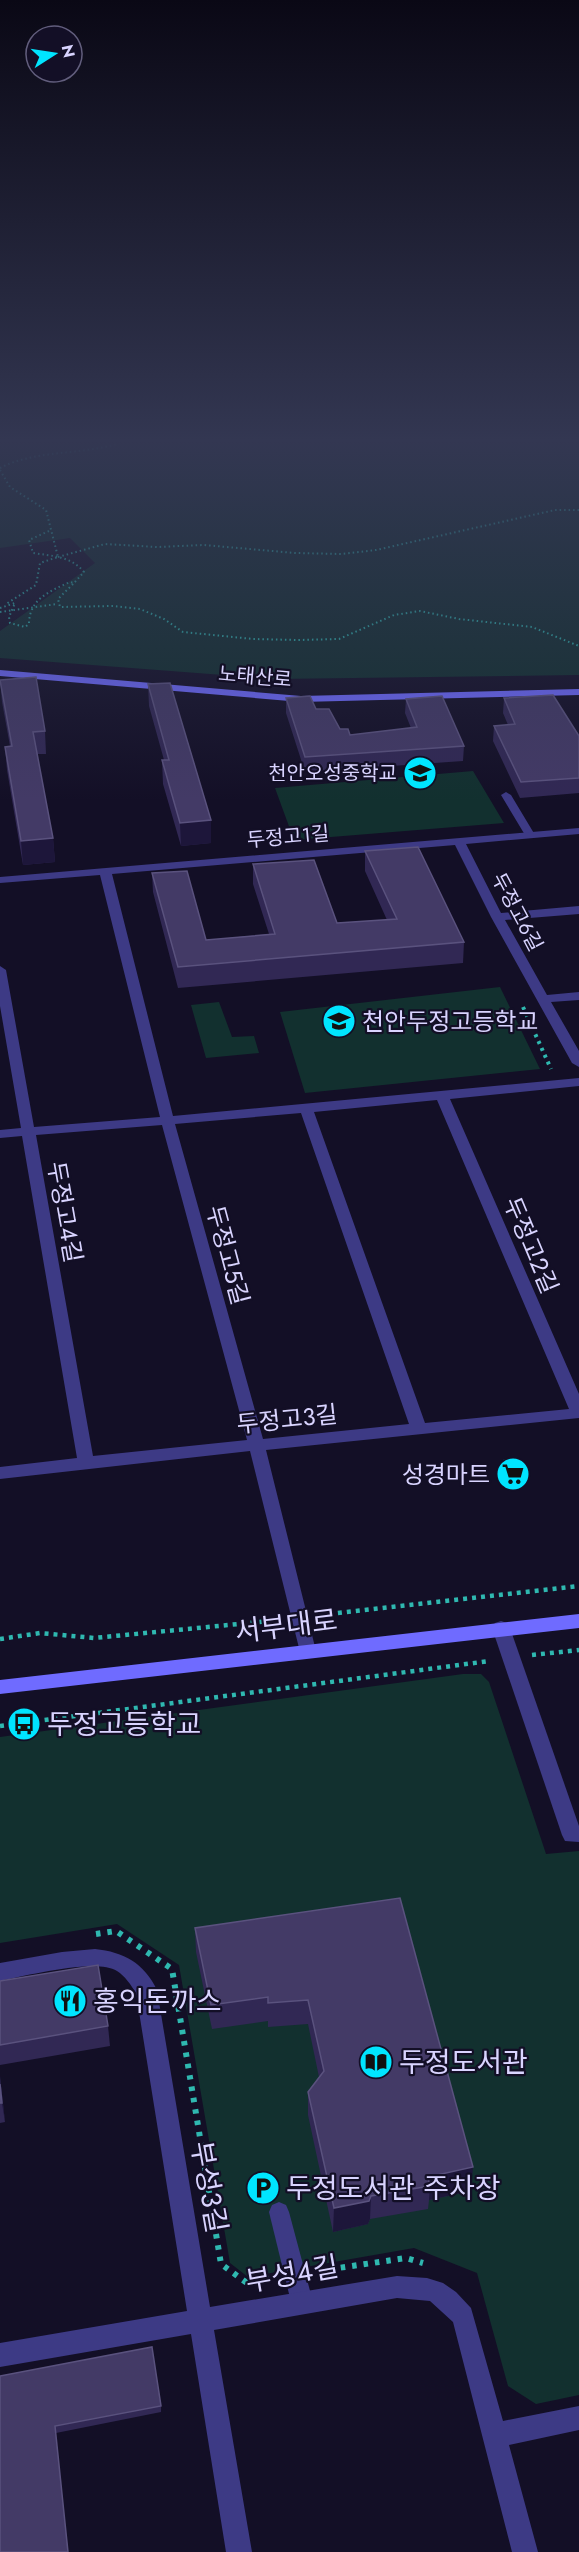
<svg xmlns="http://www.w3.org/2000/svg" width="579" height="2552" viewBox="0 0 579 2552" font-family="Jost,'Noto Sans KR',sans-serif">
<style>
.green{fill:#12302f}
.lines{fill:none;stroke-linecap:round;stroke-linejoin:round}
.path-far3{stroke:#2fb8b0;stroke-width:2;stroke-dasharray:1.5 3;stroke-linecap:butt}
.path-far2{stroke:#2fb8b0;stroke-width:4;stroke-dasharray:3 4.5;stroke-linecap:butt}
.path-far1{stroke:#2fb8b0;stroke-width:4.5;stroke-dasharray:4 5;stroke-linecap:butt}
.path{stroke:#2fb8b0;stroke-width:6;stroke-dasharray:4.5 7;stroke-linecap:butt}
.lane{fill:#3d3a85;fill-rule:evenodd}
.street{fill:#3d3a85;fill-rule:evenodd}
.secondary{fill:#6f6bff;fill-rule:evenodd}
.wall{fill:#312854}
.shaded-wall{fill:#1d163a}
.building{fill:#433a66;stroke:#5a527e;stroke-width:1.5}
.labels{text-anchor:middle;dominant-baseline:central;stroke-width:4.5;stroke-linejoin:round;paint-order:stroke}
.far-street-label{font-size:20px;fill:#d9d4ff;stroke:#130f26}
.far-poi-label{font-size:20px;fill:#d9d4ff;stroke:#130f26;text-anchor:end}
.poi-label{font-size:24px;fill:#d9d4ff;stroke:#130f26;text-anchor:start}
.street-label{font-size:24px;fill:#d9d4ff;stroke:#130f26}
.near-street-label{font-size:28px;fill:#d9d4ff;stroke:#130f26}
.near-poi-label{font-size:28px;fill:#d9d4ff;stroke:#130f26;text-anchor:start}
</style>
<rect width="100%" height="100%" fill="#130f26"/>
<g class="green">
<polygon points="0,444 579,444 579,675 275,679 0,658 0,631 95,563 70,538 0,548"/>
<polygon points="473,771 504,823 294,840 275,788"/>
<polygon points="500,987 540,1069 305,1093 280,1012"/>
<polygon points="219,1002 232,1037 254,1036 259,1053 206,1058 191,1005"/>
<polygon points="463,1674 481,1674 489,1682 546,1854 579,1851 579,2395 536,2404 508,2386 477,2273 414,2248 248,2277 230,2263 179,1965 117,1924 0,1943 0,1737"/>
</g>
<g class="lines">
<g class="path-far3">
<path d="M0,468C35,450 79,455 117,444"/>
<polyline points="0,470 10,487 46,510 58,557 40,563 36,585 6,604"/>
<path d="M49,531L29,540L33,553C52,556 71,556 84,572L74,583"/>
<polyline points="58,557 105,544 157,547 204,545 295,553 341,554 376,550 555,510 579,510"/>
<path d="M0,608L15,603L9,617L10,623L25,627L29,624C29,599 50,591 70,582L74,583L58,599L60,607L113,606L140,609L164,619L183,632L253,639L298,640L339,639L394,615L420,611L459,619L532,627L579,646"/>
<polyline points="0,612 57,604"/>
</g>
<polyline class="path-far2" points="523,1007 551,1069"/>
<g class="path-far1">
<polyline points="320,1615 579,1586"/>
<polyline points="0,1639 40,1633 94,1638 280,1620"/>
<polyline points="532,1655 579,1650"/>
<polyline points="0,1726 489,1661"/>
</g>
<g class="path">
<polyline points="96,1934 116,1931 172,1969 221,2264 247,2283 272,2278"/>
<polyline points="318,2271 406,2258 423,2263"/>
</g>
<g class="lane">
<polygon points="506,792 511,795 535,835 534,837 526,837 525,835 501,795"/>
<polygon points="279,2202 286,2205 289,2212 313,2302 310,2309 302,2312 294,2309 291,2302 269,2212 272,2205"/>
</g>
<g class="street">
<path d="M579,828V834L466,844L501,913L579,906V914L505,920L547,995L579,992V1000L551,1002L579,1051V1067L572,1063L491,917L455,845L112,874L173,1116L579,1078V1086L450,1099L579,1394V1418L266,1450L316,1651L313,1656L307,1658L301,1656L250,1451L0,1479V1467L77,1458L22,1136L0,1138V1130L21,1128L0,1006V966L6,970L34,1127L160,1117L100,875L0,883V877ZM437,1100L569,1409L425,1423L314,1112ZM301,1113L409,1424L263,1439L175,1124ZM162,1125L247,1440L93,1456L36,1135Z"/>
<polygon points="501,1621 507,1623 510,1628 579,1826 579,1842 565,1841 562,1835 492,1628 495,1623"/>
<path d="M95,1949C124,1952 144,1963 157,1990L210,2307L397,2276L427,2278L443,2283L456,2292L471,2308L503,2421L579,2406V2430L509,2445L538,2552H512L453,2322L430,2301L397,2298L214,2330L252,2552H226L191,2334L0,2367V2343L187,2311L136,1993C131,1985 125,1976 117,1971C95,1958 26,1976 0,1981V1963L62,1952Z"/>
</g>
<g class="secondary">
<polygon points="0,670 301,696 579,689 579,695 301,702 0,676"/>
<polygon points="579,1614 579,1628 0,1694 0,1680"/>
</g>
</g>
<g class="wall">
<polygon points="0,680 45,731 46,754 37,754 53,838 55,862 23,865 7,770 5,747 10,746 2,702"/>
<polygon points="148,684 211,843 181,846 163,784 162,760 164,760 149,706"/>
<polygon points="286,698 316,709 340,729 350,735 411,728 405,713 406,699 464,746 463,761 305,772 286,713"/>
<polygon points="504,698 579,736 579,793 520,798 493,741 494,726 508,725 503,713"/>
<polygon points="365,851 464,942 463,963 178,988 153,892 152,873 206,940 269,934 253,884 253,864 337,923 387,920 365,871"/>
<polygon points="400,1898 471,2191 429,2200 428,2209 370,2219 368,2224 333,2232 308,2115 308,2092 319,2077 308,2024 268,2027 268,2021 212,2029 196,1952 195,1928"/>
<polygon points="0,1981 108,2026 110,2046 0,2065"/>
<polygon points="0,2076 5,2122 0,2123"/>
<polygon points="0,2376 161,2406 161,2412 56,2433"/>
</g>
<g class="shaded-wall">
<polygon points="211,820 211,843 181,846 180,823"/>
<polygon points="53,838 55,862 23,865 21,841"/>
<polygon points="0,2076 5,2122 2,2103"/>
<polygon points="473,2167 471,2191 429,2200 430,2186 428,2177"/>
<polygon points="371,2196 370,2219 368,2224 333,2232 334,2208"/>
</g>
<g class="building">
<polygon points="36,677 45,731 33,732 53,838 21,841 5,747 12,746 0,680"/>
<polygon points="170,683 211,820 180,823 162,760 169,760 148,684"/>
<polygon points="553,695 579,736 579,778 521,782 494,726 515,724 504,698"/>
<polygon points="310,696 316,709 329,709 340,729 348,729 350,735 417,727 406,699 442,696 464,746 305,757 286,698"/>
<polygon points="418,847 464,942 178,967 152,873 187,871 206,940 275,934 253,864 314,860 337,923 397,919 365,851"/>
<polygon points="400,1898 473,2167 428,2177 430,2186 371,2196 369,2201 334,2208 308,2092 324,2071 308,2000 268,2003 268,1997 211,2005 195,1928"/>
<polygon points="98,1965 108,2026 0,2045 0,1981"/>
<polygon points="0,2084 2,2103 0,2103"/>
<polygon points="152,2347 161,2406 55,2426 68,2552 0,2552 0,2376"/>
</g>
<linearGradient id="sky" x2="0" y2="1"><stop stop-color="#0a0815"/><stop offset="0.55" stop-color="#333752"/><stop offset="1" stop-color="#333752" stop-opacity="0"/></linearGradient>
<rect width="579" height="801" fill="url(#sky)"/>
<defs>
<g id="school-disc" transform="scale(1.725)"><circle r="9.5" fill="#00e5ff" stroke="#130f26"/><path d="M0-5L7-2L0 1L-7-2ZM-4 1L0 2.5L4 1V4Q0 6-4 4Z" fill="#111"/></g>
<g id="supermarket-disc" transform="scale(1.725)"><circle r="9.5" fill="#00e5ff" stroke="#130f26"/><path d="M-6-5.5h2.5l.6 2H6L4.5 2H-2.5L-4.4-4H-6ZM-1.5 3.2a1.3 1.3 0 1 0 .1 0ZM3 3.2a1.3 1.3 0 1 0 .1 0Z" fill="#111"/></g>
<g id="bus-disc" transform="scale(1.725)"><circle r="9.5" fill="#00e5ff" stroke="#130f26"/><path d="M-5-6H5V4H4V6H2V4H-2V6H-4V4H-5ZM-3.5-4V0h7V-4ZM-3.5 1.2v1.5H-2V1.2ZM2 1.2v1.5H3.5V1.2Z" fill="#111"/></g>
<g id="restaurant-disc" transform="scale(1.725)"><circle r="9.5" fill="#00e5ff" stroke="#130f26"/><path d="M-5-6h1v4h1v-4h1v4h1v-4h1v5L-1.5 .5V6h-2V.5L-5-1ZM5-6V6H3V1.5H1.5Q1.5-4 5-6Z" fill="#111"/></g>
<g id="library-disc" transform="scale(1.725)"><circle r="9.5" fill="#00e5ff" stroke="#130f26"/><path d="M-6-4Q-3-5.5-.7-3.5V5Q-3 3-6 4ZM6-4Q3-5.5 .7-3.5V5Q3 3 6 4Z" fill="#111"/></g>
<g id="parking-disc" transform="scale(1.725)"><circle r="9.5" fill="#00e5ff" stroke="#130f26"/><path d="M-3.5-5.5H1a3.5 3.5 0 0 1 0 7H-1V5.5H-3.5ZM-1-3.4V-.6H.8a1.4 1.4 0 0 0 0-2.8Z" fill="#111"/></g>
</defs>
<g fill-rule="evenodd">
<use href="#school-disc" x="420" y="773"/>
<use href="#school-disc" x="339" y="1021"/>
<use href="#supermarket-disc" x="513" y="1474"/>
<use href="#bus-disc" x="24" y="1724"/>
<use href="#restaurant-disc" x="70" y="2001"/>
<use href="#library-disc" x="376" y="2062"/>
<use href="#parking-disc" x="263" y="2188"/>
</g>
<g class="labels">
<g class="far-street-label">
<text transform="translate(255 677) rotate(5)">노태산로</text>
<text transform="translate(288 837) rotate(-5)">두정고1길</text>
<text transform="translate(517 912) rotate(62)">두정고6길</text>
</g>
<g class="far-poi-label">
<text x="397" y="773">천안오성중학교</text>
</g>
<g class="poi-label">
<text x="362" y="1021">천안두정고등학교</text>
<text x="490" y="1474" text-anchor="end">성경마트</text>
</g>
<g class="street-label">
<text transform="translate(65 1212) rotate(80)">두정고4길</text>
<text transform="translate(531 1245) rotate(67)">두정고2길</text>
<text transform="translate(228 1255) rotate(75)">두정고5길</text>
<text transform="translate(287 1419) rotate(-6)">두정고3길</text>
</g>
<g class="near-street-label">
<text transform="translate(286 1626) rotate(-7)">서부대로</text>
<text transform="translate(209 2187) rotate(80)">부성3길</text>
<text transform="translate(292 2274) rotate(-10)">부성4길</text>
</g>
<g class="near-poi-label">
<text x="47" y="1724">두정고등학교</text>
<text x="93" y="2001">홍익돈까스</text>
<text x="399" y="2062">두정도서관</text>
<text x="286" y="2188">두정도서관 주차장</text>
</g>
</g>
<g transform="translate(54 54) rotate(78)"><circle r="28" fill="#130f26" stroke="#625e7d" stroke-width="1.5"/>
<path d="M0-4.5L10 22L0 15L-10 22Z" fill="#00e5ff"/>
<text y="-9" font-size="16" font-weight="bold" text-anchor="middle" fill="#d9d4ff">N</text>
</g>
</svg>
